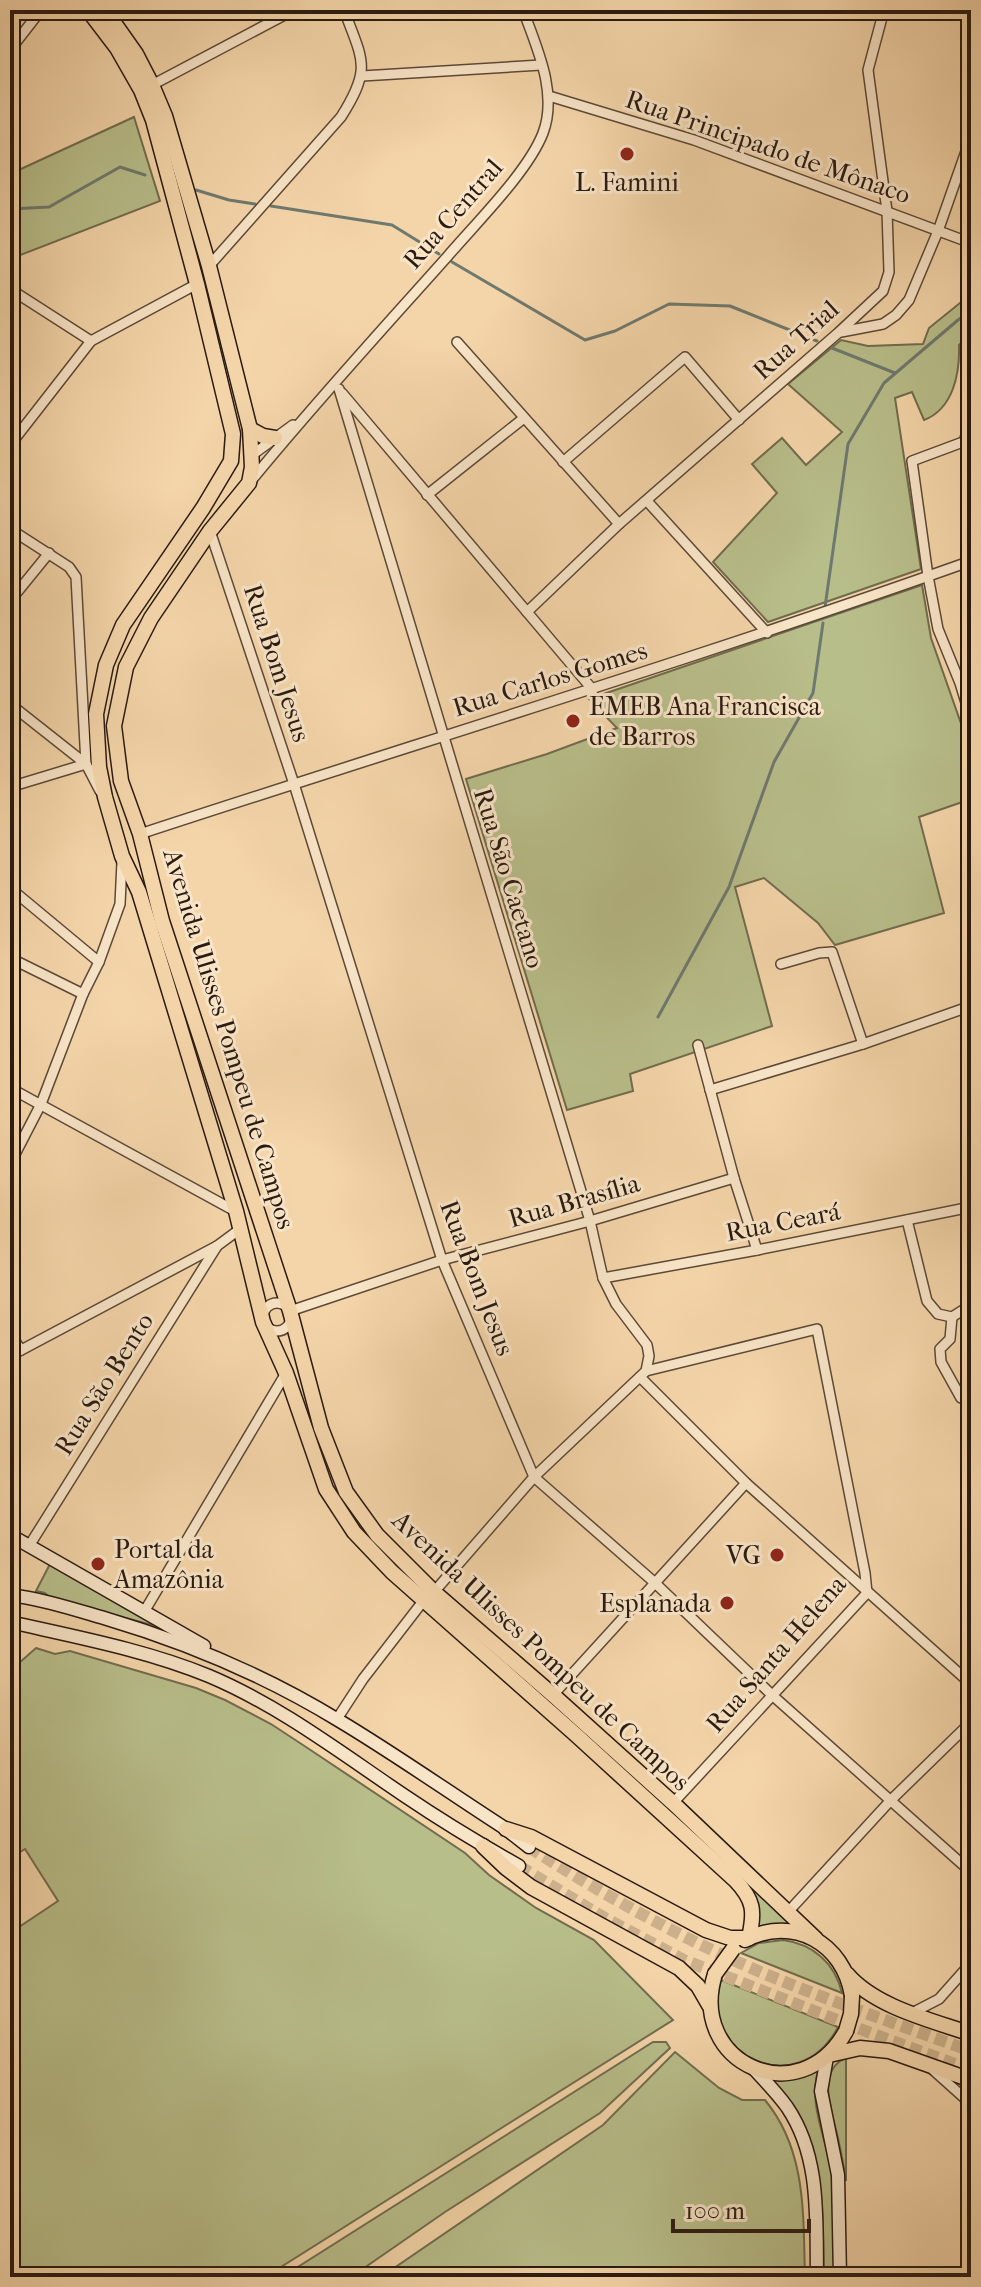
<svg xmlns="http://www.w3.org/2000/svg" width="981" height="2287" viewBox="0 0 981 2287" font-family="'IM FELL French Canon',serif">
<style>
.green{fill:#b8be8a;stroke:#716c4e;stroke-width:2}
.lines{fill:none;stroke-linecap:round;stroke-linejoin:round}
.stream{stroke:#6e796f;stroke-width:3}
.secondary-tunnel{stroke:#ccb08b;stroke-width:12;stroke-dasharray:12 6;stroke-linecap:butt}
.street-casing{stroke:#5c4937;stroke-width:12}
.secondary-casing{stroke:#2a1a11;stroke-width:15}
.primary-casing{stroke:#2a1a11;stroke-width:17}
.street{stroke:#f8e4c7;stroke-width:9}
.secondary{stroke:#f8e4c7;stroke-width:12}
.primary{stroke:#f4d5a9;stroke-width:14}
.primary-bridge-casing{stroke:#2a1a11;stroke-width:17;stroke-linecap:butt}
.primary-bridge{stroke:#f4d5a9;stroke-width:14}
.poi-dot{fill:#8f2418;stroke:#f8e4c7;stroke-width:3}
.labels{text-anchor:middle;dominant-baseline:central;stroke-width:6;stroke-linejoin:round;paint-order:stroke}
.street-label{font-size:26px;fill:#2a1a11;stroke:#f8e4c7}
.poi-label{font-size:26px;fill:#2a1a11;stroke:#f8e4c7;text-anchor:start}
</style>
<rect width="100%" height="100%" fill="#f4d5a9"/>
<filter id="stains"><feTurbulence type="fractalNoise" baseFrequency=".0025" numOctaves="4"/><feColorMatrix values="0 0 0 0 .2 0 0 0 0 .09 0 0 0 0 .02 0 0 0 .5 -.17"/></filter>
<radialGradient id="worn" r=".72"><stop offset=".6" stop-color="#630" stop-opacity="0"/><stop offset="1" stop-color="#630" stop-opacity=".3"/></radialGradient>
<g class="green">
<polygon points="134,117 160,201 10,259 10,174"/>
<path d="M971,294V333L959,345C960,374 953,409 924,420L912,392L895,398L921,569L768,622L713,562L777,493L752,464L782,438L806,465L842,432L788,384L841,340L868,346L923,344L929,328Z"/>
<polygon points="922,585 931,638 971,752 971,799 919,817 944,913 835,945 818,923 764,878 735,887 772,1026 630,1074 633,1091 567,1110 466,779 547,754 617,728 589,699"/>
<polygon points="51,1562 156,1624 156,1626 50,1598 45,1593 36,1591"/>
<polygon points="36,1648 55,1654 70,1651 196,1688 225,1700 271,1724 306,1747 465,1853 489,1875 536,1908 594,1940 673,2020 265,2277 10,2277 10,1933 58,1901 25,1849 10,1858 10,1671"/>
<polygon points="747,1883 797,1929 755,1932"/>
<path d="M783,1940C813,1944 835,1963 842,1993L741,1953L759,1943Z"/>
<path d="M721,1980L838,2027C799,2102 697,2057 721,1980Z"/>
<polygon points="653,2042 666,2042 670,2048 600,2113 445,2212 351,2277 282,2277"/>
<path d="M675,2052L719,2088L742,2100H765C807,2151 803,2215 805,2277H381L603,2125Z"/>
<path d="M846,2058V2181C844,2167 841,2152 838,2138C833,2115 815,2070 846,2058Z"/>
<path d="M819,2068C806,2104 829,2142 832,2178C834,2211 834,2244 835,2277H824C822,2201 827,2138 771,2079L806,2075Z"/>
</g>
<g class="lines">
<g class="stream">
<polyline points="196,190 229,200 255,204"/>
<polyline points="271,206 392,225 439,254"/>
<polyline points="10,209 49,207 120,167 145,175"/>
<polyline points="452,262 585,340 615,331 669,304 730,306 817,341"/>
<polyline points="832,348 895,373"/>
<polyline points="825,607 848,444 884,383 958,320 971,311"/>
<polyline points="658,1017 729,887 774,762 813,693 823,623"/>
</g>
<g class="secondary-tunnel">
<path d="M529,1847C603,1895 683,1939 765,1974C833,2002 902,2026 971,2051"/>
<polyline points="519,1866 603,1917 684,1960 860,2029 971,2070"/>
</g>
<g class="street-casing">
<g id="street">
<polyline points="952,10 971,17"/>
<polyline points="10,50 41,10"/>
<polyline points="362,76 541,65"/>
<polyline points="152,85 294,10"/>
<polyline points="549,96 694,140 971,243"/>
<path d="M209,266L341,117C372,68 363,61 344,10"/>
<polyline points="10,289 91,341"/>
<polyline points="841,332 883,324 896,315 909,300 938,231 971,137"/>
<polyline points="457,342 619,524"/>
<polyline points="339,389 590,1221 603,1278 616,1304 647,1345 649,1356 646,1371 534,1477 434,1592"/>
<polyline points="342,393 593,690"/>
<polyline points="971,439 912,461 928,576 938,629 960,683 971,719"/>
<polyline points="964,442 971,419"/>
<polyline points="10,445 91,341 197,284"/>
<polyline points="252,455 293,425"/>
<polyline points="563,462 685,357 739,420"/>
<path d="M251,481C314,404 381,331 447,257C475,224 528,172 543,133C558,93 537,48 523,10"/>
<polyline points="427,495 524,418"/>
<polyline points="647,501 767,633"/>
<polyline points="10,529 69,567 76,577 86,764 100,791"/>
<polyline points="210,531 294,784 442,1260 534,1477 654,1582 772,1695 971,1872"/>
<polyline points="10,601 49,553"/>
<polyline points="527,612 619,524 838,333 883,291 889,272 887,211 868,70 884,10"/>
<polyline points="10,704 86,764"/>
<polyline points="10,787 86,764"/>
<path d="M140,834C417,743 696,659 971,561"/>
<polyline points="10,888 99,962"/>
<polyline points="10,958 83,994"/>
<polyline points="781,964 819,953 832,952 863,1044"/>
<polyline points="698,1045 734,1178 757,1250"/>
<polyline points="10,1088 235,1211"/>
<polyline points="710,1090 863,1044 971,1006"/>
<polyline points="10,1164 41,1104 83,994 99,962 120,904 122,862"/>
<polyline points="907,1220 927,1301 938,1314 952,1317 971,1305"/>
<polyline points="603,1278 757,1250 971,1207"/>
<circle cx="277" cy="1317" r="14"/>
<polyline points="290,1311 442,1260 590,1221 734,1178"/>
<polyline points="952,1317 950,1339 940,1349 941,1362 961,1398"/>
<polyline points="10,1334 21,1350"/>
<polyline points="10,1356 217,1246 240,1229"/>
<polyline points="646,1371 817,1329 865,1573 867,1593 673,1803"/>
<polyline points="640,1377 746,1483 971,1684"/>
<polyline points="29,1546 217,1246"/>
<polyline points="144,1612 286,1373"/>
<polyline points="553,1695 746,1483"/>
<polyline points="337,1719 363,1679 424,1600"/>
<polyline points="788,1912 891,1800 971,1722"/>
<polyline points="912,2013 939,1999 971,1963"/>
<polyline points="932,2069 971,2104"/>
</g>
</g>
<g class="secondary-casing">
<g id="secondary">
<polyline points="10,1535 204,1646"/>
<path d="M10,1595C42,1599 73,1609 104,1618C185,1642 266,1676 338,1720C395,1754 450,1793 506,1829L529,1847"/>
<path d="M10,1622C76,1637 146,1650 209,1676C280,1706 341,1753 405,1796C442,1821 480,1844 519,1866"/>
<polyline points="827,2057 821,2091 838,2175 840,2277"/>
<path d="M754,2069C765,2081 777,2093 787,2107C821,2157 816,2219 817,2277"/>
</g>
</g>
<g class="primary-casing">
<g id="primary">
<path d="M88,10L117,48L141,90L153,120L197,284L233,434L231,461L203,508L123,625L106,665L96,714L99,767L105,797L122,856L139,892L236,1211L263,1322L286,1373L326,1489L354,1532L392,1572L575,1734L735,1880C754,1900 755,1911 749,1938"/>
<polyline points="105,10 136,54 152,85 165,116 209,266 250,429 252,467 249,483 210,531 151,618 126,667 114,726 121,781 140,834 162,921 290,1311 321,1428 346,1492 377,1535 434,1592 553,1695 673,1803 816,1939"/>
<polyline points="250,429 263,436 275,438"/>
<polyline points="506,1829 531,1837 706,1930 730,1938 749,1938"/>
<polyline points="483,1846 506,1868 531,1887 679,1968 698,1986 709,2005"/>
<path d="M745,1940C793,1915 844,1943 852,1996"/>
<path d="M715,1974C687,2064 800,2114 846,2031"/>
<path d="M847,1974C875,2007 931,2020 971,2034"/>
<polyline points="829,2055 860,2048 889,2051 971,2080"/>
</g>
</g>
<use href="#street" class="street"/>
<use href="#secondary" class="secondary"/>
<use href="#primary" class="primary"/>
<g class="primary-bridge-casing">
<g id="primary-bridge">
<polyline points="715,1974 733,1949"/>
<polyline points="846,2031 851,2014 852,1996"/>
</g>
</g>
<use href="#primary-bridge" class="primary-bridge"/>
</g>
<g class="poi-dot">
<circle cx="627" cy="154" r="8"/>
<circle cx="573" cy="721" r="8"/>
<circle cx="777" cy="1555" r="8"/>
<circle cx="98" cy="1564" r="8"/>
<circle cx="727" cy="1603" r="8"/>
</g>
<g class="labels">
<g class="street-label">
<text transform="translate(768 147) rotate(19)">Rua Principado de Mônaco</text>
<text transform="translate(453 214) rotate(-49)">Rua Central</text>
<text transform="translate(796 340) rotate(-42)">Rua Trial</text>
<text transform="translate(277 663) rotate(72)">Rua Bom Jesus</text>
<text transform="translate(550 679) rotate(-17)">Rua Carlos Gomes</text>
<text transform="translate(509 878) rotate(73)">Rua São Caetano</text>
<text transform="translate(229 1039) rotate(73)">Avenida Ulisses Pompeu de Campos</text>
<text transform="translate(574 1201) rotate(-16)">Rua Brasília</text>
<text transform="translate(783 1222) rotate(-11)">Rua Ceará</text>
<text transform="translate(477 1278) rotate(69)">Rua Bom Jesus</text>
<text transform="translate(104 1384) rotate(-58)">Rua São Bento</text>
<text transform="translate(541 1651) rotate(43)">Avenida Ulisses Pompeu de Campos</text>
<text transform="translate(776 1654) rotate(-49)">Rua Santa Helena</text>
</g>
<g class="poi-label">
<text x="627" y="182" text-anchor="middle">L. Famini</text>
<text x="589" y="706">EMEB Ana Francisca<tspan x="589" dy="30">de Barros</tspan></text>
<text x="114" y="1549">Portal da<tspan x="114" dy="30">Amazônia</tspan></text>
<text x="761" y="1555" text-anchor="end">VG</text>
<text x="711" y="1603" text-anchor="end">Esplanada</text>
</g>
</g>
<rect width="981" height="2287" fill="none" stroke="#f4d5a9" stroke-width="40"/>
<rect x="12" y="12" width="957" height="2263" fill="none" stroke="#2a1a11" stroke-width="4"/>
<rect x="20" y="20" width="941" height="2247" fill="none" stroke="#2a1a11" stroke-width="2"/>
<path d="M673 2219v12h136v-12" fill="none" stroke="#2a1a11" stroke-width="4"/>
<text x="685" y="2219" font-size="24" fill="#2a1a11" stroke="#f8e4c7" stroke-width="6" paint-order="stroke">100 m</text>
<rect width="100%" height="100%" filter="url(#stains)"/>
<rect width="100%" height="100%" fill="url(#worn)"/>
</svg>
